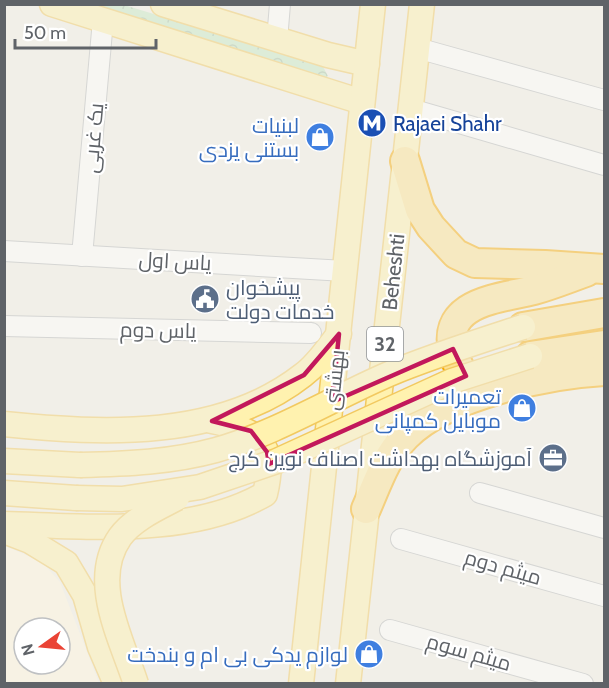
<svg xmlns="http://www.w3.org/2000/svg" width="609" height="688" viewBox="0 0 609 688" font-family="Cabin,Cairo,sans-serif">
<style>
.commercial{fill:#fef7e0;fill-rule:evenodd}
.forest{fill:url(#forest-crowns)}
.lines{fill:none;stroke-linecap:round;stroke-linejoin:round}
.minor-casing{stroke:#b5b8bc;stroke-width:22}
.major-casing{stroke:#f2c960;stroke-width:27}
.highway-casing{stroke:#f9ab00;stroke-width:32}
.minor{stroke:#fff;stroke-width:20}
.major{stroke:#fff2af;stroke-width:24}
.highway{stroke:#fde293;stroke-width:28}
.major-bridge-casing{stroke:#f2c960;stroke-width:27;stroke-linecap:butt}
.major-bridge{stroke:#fff2af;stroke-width:24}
.marked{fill:none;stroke:#c2185b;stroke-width:4.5;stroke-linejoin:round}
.labels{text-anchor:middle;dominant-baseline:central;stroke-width:4.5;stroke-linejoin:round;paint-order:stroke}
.shield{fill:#fff;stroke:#8f9295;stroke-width:1.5}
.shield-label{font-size:20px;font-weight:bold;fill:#5f6368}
.transit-label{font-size:21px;fill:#164399;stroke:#fff;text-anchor:start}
.shop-label{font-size:21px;fill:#366cbe;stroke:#fff;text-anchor:end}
.street-label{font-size:21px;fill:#5f6368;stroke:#fff}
.service-label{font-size:21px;fill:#4e5e75;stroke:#fff;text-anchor:start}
</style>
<defs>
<pattern id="forest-crowns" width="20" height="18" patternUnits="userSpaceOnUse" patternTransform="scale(1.5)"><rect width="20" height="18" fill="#c5e8c5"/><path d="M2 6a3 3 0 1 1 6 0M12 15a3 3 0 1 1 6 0" fill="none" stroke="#a3c0a4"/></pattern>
</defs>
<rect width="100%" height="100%" fill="#f1efe8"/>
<path class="commercial" d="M5,546L42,562L60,582L99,683H5ZM24,628H60V664H24Z"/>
<polygon class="forest" points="85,5 124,5 322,65 328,76 322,80"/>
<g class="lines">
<g class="minor-casing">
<g id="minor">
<polyline points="277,40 280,4"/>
<polyline points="417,48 604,100"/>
<polyline points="411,109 604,165"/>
<polyline points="4,251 345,271"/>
<polyline points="82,256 103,20"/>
<polyline points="4,326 311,333"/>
<polyline points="480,493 604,528"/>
<polyline points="401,539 604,596"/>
<polyline points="390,630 583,684"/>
</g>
</g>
<g class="major-casing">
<g id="major">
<polyline points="52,4 362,102"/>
<polyline points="163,4 328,55 367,64"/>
<path d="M4,424C104,434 220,440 303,375C318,364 328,348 339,334"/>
<polyline points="4,461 80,465"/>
<polyline points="4,493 76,498"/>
<path d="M4,524C88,526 191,537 265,494C277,443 259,430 212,421"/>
<polyline points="4,531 30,541 66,563 85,595 100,647 116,684"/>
<polyline points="301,684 373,4"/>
<polyline points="348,684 422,4"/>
</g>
</g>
<g class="highway-casing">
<g id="highway">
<polyline points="405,161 420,210 431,227 456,254 475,263 545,265 604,269"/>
<polyline points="523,327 604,313"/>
<polyline points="530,356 604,345"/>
<path d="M488,389C470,384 459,371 454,355C439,301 499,299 534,290C552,285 569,278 586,272"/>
<path d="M366,509C377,484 386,456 406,436C446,395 549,374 604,371"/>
</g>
</g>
<use href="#minor" class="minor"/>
<use href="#major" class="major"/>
<use href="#highway" class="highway"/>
<g class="major-bridge-casing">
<g id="major-bridge">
<path d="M80,465C127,464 172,462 216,450C277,433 331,399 389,374C432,356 477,342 523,327"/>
<polyline points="76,498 122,499 200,487 277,461 452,381 530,356"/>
<path d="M136,684C122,640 89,581 120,537C133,519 158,508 177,498"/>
</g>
</g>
<use href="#major-bridge" class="major-bridge"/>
</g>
<path d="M0 0H609V688H0ZM339,334L332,402L453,349L466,376L269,464L267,452L251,431L212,421L304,375Z" fill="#f1efe8" fill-opacity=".55" fill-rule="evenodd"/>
<path class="marked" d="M339,334L332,402L453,349L466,376L269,464L267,452L251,431L212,421L304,375Z"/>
<defs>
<g id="metro-disc" transform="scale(1.5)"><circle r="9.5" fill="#1a4fb4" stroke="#fff"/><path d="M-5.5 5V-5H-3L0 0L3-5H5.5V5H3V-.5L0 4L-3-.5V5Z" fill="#fff"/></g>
<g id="shop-disc" transform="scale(1.5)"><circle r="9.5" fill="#3f7fe0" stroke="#fff"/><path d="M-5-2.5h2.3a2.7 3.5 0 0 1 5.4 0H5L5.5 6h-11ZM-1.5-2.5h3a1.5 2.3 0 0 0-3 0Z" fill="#fff"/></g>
<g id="civic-disc" transform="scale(1.5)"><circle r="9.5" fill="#5c6f8a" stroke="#fff"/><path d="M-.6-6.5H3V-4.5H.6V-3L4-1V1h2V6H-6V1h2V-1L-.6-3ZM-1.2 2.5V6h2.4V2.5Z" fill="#fff"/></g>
<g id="office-disc" transform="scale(1.5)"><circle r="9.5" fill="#5c6f8a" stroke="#fff"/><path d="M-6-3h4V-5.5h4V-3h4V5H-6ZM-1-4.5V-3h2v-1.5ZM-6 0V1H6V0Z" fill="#fff"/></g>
</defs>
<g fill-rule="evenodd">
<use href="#metro-disc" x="372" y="123"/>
<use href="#shop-disc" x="320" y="137"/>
<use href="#civic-disc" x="205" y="299"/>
<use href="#shop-disc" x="522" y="408"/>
<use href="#office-disc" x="553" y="458"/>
<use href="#shop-disc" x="369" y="654"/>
</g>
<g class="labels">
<rect class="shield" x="367" y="327" width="36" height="34" rx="4.5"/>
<g class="shield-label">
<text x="385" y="344">32</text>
</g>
<g class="transit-label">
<text x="393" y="123">Rajaei Shahr</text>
</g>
<g class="shop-label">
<text x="299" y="125">لبنیات<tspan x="299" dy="24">بستنی یزدی</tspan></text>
<text x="501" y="396">تعمیرات<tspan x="501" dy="24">موبایل کمپانی</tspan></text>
<text x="348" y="654">لوازم یدکی بی ام و بندخت</text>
</g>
<g class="street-label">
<text transform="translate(93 138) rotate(-85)">یک غربی</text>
<text transform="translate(175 261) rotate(3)">یاس اول</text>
<text transform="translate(393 272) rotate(-84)">Beheshti</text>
<text transform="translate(158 330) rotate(1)">یاس دوم</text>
<text transform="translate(334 380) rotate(-84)">بهشتى</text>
<text transform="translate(503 567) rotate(16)">میثم دوم</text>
<text transform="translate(469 652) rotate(16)">میثم سوم</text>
</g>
<g class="service-label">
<text x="226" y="287">پیشخوان<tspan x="226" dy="24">خدمات دولت</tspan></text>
<text x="532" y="458" text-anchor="end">آموزشگاه بهداشت اصناف نوین کرج</text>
</g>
</g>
<rect width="609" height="688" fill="none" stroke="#5f6368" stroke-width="12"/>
<g transform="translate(42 646) rotate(255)"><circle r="28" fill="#ffffff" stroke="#bfc1c3" stroke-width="1.5"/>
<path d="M0-4.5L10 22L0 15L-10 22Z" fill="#ea4335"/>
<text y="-9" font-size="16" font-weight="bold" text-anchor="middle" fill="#5f6368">N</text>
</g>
<path d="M15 39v9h141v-9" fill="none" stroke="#5f6368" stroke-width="3"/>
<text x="24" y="39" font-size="18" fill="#5f6368" stroke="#ffffff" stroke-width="4.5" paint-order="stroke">50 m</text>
</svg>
